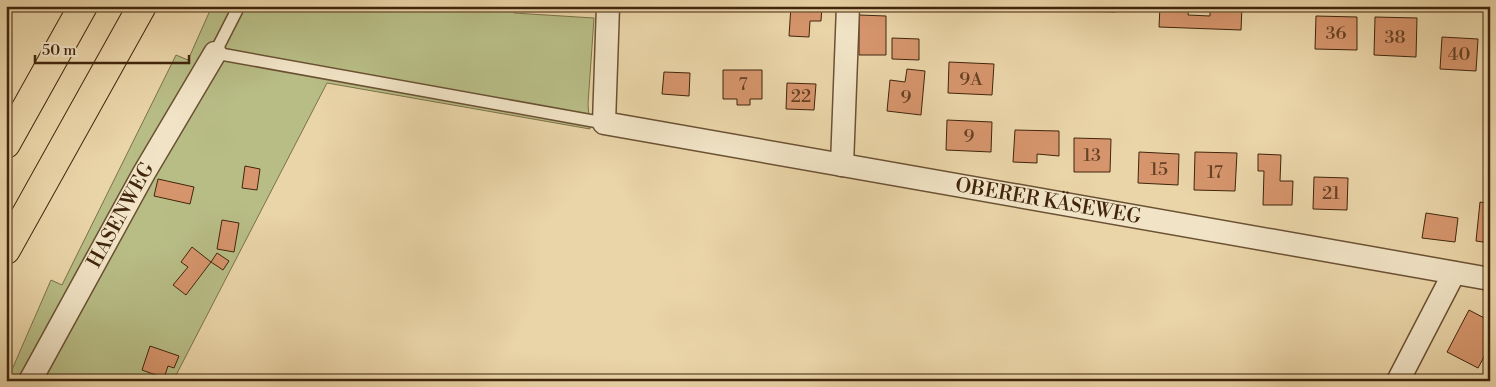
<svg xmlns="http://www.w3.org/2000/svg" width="1496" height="387" viewBox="0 0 1496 387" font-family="'Libre Bodoni',serif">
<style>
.green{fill:#b8bd86;stroke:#7c7149}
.building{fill:#d6956c;stroke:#41250c}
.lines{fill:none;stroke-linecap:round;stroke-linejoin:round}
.service-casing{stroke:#6b5133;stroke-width:14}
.minor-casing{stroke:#6b5133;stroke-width:25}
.motorway-casing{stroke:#41250c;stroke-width:30}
.service{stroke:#f1e4c6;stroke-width:11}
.minor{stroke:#f1e4c6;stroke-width:22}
.motorway{stroke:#ead5a8;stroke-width:28}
.labels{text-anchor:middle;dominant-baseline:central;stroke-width:4;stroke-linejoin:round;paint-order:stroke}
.number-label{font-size:18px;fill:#664124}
.street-label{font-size:20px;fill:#41250c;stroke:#f1e4c6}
</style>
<rect width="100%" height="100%" fill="#ead5a8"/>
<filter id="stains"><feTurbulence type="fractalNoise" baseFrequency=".004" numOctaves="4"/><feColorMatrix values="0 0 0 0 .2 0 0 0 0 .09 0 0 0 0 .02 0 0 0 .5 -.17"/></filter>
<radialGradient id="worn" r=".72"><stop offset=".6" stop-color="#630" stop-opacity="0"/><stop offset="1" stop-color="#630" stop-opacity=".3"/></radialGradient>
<polygon class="green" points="212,6 514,6 514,13 594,18 588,104 590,129 327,83 173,381 7,381 51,280 62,285 176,55 188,60"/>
<g class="building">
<polygon points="791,6 822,6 821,21 810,21 809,37 789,36"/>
<polygon points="1033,6 1116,6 1115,12 1033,9"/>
<polygon points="1160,6 1189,6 1188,15 1210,16 1210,6 1242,6 1241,30 1159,27"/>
<polygon points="859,15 886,16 886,55 859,55"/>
<polygon points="1316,16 1357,17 1357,50 1315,49"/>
<polygon points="1375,17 1417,18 1416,57 1374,55"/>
<polygon points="1442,37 1478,39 1476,71 1440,69"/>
<polygon points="892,38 919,39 919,60 892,59"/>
<polygon points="949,62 994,64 992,95 948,93"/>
<polygon points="907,69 925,71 921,115 887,111 890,80 905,82"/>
<polygon points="723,70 762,70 762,99 750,99 750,105 737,105 737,99 723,99"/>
<polygon points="664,72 690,73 689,96 662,94"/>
<polygon points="787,83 816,84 814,110 786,109"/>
<polygon points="947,120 992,122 991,152 946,150"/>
<polygon points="1015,130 1059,131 1059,156 1037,154 1037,163 1013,162"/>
<polygon points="1074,138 1111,139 1110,172 1074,172"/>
<polygon points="1139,152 1179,154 1178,185 1138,183"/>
<polygon points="1195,152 1237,153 1235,191 1194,190"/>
<polygon points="1258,154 1281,155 1280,181 1293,181 1292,205 1263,205 1264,171 1258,171"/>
<polygon points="245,166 260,169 257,190 242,188"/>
<polygon points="1314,177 1348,178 1347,210 1313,209"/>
<polygon points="158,179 194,187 190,204 154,196"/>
<polygon points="1480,202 1490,204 1490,243 1476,241"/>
<polygon points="1426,213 1458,218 1455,242 1422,238"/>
<polygon points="222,220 239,223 234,252 217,249"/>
<polygon points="192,247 211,262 186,295 173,285 188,267 181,262"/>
<polygon points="217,253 229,261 223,270 211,262"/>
<polygon points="1469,310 1490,321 1490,346 1478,368 1447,352"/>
<polygon points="150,346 179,356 174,368 168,366 164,378 142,370"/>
</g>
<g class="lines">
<g class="service-casing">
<polyline id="service" points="239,6 215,53 604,123"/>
</g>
<g class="minor-casing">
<g id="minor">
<path id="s1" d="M608,6L604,123L1490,279"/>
<polyline points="842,165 848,6"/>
<path id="s2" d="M30,381L144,173L215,53"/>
<polyline points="1398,381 1454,273"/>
</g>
</g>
<g class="motorway-casing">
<g id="motorway">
<polyline points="6,144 83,6"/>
<polyline points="6,250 142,6"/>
</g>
</g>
<use href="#service" class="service"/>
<use href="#minor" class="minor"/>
<use href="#motorway" class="motorway"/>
</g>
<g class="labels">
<g class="number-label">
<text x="1336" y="33">36</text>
<text x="1395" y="37">38</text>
<text x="1459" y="54">40</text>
<text x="971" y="79">9A</text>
<text x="743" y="84">7</text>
<text x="801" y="96">22</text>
<text x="906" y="97">9</text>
<text x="969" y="136">9</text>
<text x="1092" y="155">13</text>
<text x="1159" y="169">15</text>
<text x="1215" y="172">17</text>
<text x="1331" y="193">21</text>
</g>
<g class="street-label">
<text stroke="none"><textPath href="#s1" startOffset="568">OBERER KÄSEWEG</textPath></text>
<text stroke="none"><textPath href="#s2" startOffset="189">HASENWEG</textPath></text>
</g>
</g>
<rect width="1496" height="387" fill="none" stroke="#ead5a8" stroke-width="25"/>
<rect x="8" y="8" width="1481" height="372" fill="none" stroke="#41250c" stroke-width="2.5"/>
<rect x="12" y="12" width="1471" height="362" fill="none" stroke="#41250c"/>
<path d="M35 55v8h154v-8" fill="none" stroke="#41250c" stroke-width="2.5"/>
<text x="42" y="55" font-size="15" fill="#41250c" stroke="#f1e4c6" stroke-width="4" paint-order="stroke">50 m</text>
<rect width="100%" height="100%" filter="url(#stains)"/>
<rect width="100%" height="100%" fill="url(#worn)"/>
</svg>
